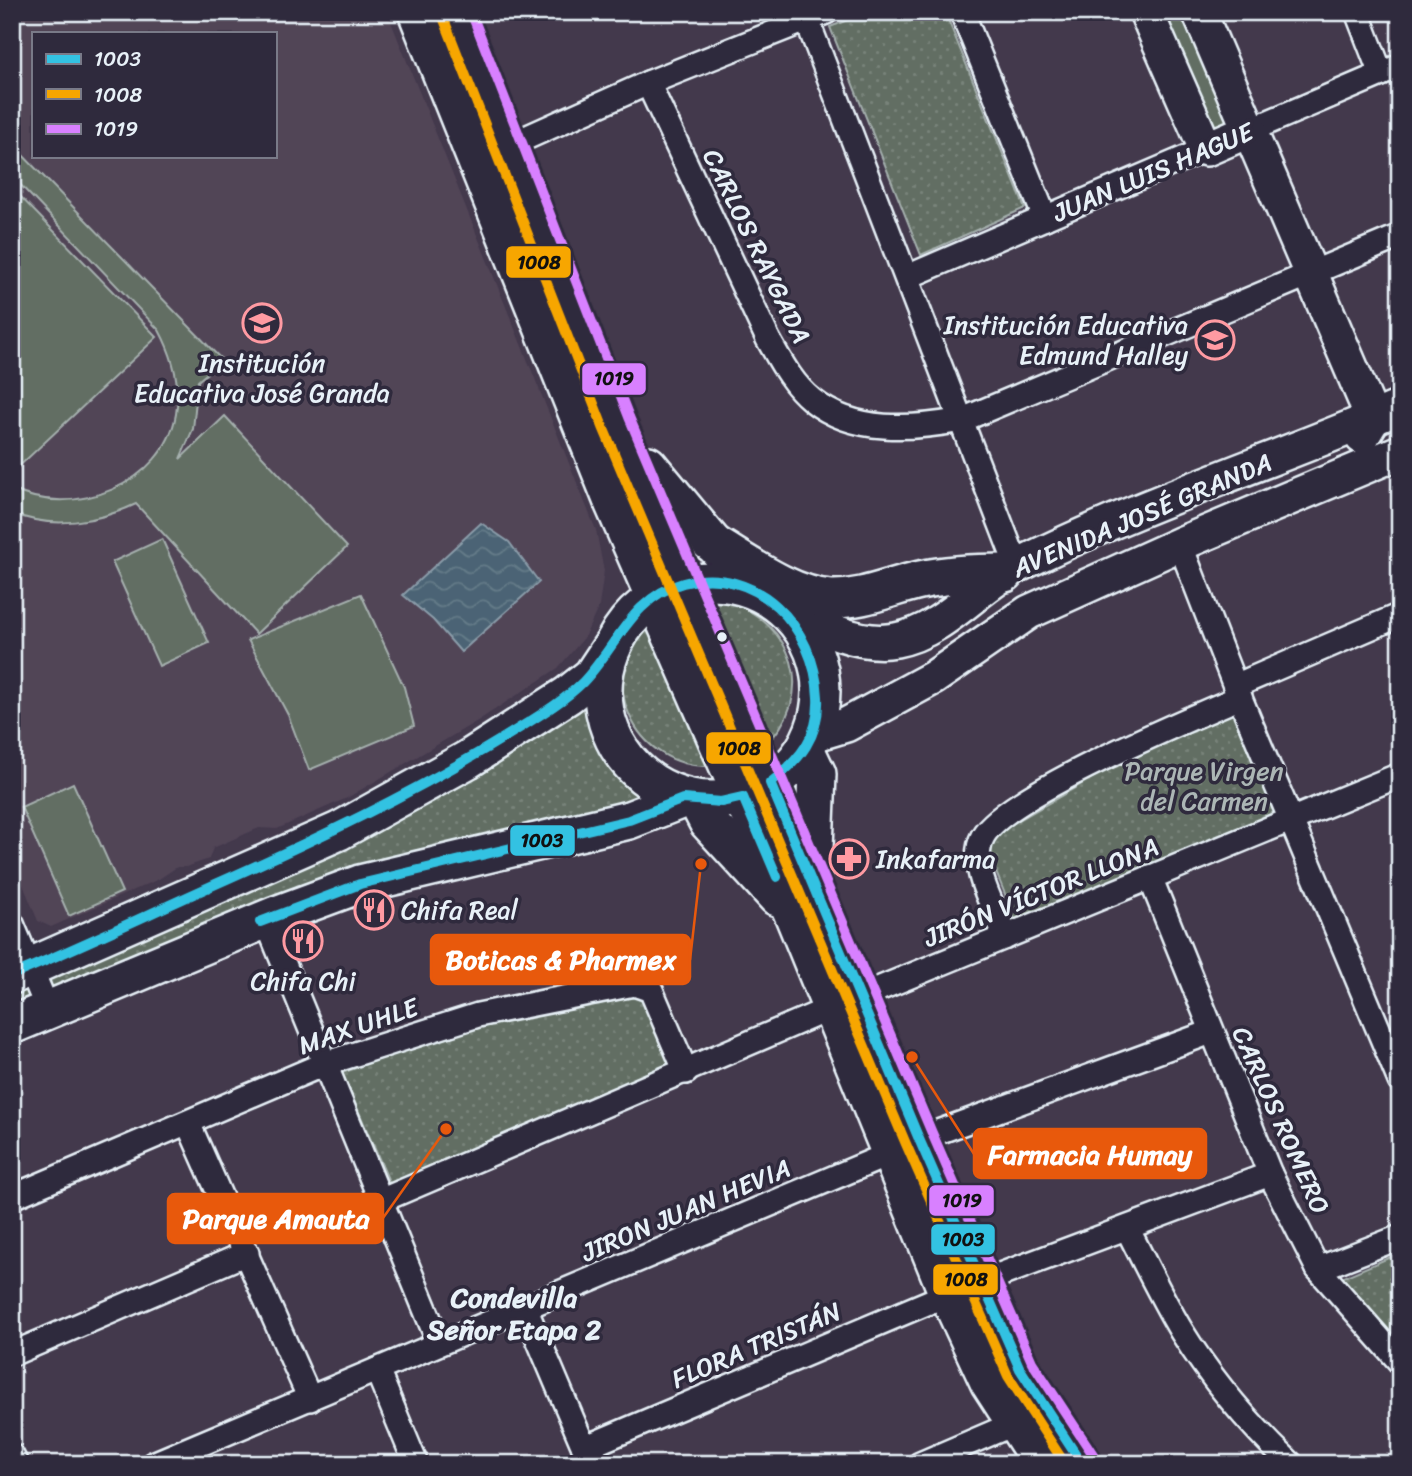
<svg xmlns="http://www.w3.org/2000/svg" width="1412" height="1476" viewBox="0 0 1412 1476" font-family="Sriracha,sans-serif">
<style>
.built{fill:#514457;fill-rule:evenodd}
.green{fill:#626e63;stroke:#a5b0ae;stroke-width:2}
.park{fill:url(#park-dots);stroke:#a5b0ae;stroke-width:2}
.water{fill:url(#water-waves);stroke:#8a9ca9;stroke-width:2}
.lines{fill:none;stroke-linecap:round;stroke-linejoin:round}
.street-casing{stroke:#e8f1f8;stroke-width:28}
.secondary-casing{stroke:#e8f1f8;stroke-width:38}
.primary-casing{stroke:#e8f1f8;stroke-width:42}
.street{stroke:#2f2a3d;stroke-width:23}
.secondary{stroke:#2f2a3d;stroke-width:33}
.primary{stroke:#2f2a3d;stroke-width:37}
.bus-1-casing{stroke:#2f2a3d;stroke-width:16}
.bus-2-casing{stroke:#2f2a3d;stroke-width:16}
.bus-3-casing{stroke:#2f2a3d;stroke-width:16}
.bus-1{stroke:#33c2e2;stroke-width:10}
.bus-2{stroke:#f7a600;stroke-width:10}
.bus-3{stroke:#d880ff;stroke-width:10}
.bus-dot{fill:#e8f1f8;stroke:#2f2a3d;stroke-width:2.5}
.labels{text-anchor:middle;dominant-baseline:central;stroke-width:7;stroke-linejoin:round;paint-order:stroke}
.street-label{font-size:26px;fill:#e8f1f8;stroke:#2f2a3d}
.poi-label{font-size:26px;fill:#e8f1f8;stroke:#2f2a3d}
.park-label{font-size:26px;fill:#acb6b5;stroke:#2f2a3d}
.neighbourhood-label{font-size:28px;font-weight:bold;fill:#e8f1f8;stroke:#2f2a3d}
.leader{fill:none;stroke:#e8590c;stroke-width:2.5}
.callout-dot{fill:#e8590c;stroke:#2f2a3d;stroke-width:2.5}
.callout{fill:#e8590c;stroke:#e8590c;stroke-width:2.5}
.callout-label{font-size:28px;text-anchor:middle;font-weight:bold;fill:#fff}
.line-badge{stroke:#2f2a3d;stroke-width:2.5}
.pale-badge-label{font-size:19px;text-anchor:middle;font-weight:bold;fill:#111}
</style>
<defs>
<pattern id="park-dots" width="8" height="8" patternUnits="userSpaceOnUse" patternTransform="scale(1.75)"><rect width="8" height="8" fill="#626e63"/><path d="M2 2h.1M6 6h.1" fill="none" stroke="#78837a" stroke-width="1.8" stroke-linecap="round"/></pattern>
<pattern id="water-waves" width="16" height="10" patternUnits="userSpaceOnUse" patternTransform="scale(1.75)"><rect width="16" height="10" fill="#4b6474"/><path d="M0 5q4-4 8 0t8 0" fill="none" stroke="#657b89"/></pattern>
</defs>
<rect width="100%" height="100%" fill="#43394c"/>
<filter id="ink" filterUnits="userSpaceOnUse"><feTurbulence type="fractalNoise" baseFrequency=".0143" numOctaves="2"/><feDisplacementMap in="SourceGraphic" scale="14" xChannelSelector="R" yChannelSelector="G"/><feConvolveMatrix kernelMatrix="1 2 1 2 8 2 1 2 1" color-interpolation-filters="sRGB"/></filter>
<g filter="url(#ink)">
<path class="built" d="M12,12H387L596,530L604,571L599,606L584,638L558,668L479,720L347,798L277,829L259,828L213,848L209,859L186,867H177L159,879L51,927L38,921L12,858ZM33,33H275V156H33Z"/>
<g class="green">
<polygon points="1157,12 1183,12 1230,126 1208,136"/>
<path d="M12,144L222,360L198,381L193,429L180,459L225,416L347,547L256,634L136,504C98,522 52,530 12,513V489C73,520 164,484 176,414C181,384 173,356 159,330L12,176Z"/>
<polygon points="12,188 157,337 12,473"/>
<polygon points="162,539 209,643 159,666 112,562"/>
<polygon points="361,594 404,687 414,726 309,770 288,715 248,640"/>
<polygon points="73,783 122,892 69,916 21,807"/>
</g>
<g class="park">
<polygon points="867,12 945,12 1025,208 921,255 830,27"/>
<path d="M724,599C794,623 820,693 763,748L701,600Z"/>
<path d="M652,618L715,766C632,772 590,672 652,618Z"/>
<path d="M588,696L594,698C605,743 627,770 662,798L12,1010V980Z"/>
<polygon points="1236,706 1281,817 1019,929 986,847 993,835 1127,758"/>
<polygon points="644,995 674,1067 390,1184 342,1073 425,1043 491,1025"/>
<polygon points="1400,1253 1400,1347 1339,1279"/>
</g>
<polygon class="water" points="481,523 509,542 539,582 461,652 433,620 403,595"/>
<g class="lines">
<g class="street-casing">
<g id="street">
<polyline points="962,12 1045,218"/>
<polyline points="1357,12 1381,74"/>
<polyline points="807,20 1017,566"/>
<path d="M648,83L768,339C780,360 792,384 812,400C854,434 913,429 962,420L1400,236"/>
<polyline points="1250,130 1400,66"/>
<polyline points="510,145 648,83 826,12"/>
<polyline points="907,277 1206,149"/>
<polyline points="1180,544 1235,686 1400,1081"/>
<polyline points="1235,686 1400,615"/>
<polyline points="1150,877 1270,1174 1318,1269 1400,1362"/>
<polyline points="266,920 439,1343"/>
<polyline points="12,924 48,1010"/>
<path d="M1006,937C996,910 967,866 983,836C1006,795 1191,718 1240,697"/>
<polyline points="859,997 1400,775"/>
<polyline points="188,1123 310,1399"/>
<polyline points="919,1139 1211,1032"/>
<polyline points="12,1197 324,1064 478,1015 634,984 651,990 686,1072"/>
<polyline points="380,1201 831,1008"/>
<path d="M1127,1228C1145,1263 1162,1299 1182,1332C1211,1379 1251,1426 1291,1464"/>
<polyline points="1318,1269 1400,1237"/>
<polyline points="981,1282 1270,1174"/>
<polyline points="525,1308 591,1464"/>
<polyline points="12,1354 247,1253"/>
<polyline points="377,1370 416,1464"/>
<polyline points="584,1448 948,1294"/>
<polyline points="12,1456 16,1464"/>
<polyline points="153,1464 892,1153"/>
<polyline points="920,1464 1013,1424"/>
</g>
</g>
<g class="secondary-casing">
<g id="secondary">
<polyline points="1146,12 1206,149 1250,130"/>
<polyline points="1199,12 1373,419 1362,437"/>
<path d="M776,603C812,621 854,648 896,640C944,631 975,588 1017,566C1138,505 1275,460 1400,407"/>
<polyline points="816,734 846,725 933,678 1029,612 1180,544 1400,452"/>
</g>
</g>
<g class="primary-casing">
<g id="primary">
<polyline points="417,12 613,502 794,916 948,1294 989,1382 1042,1464"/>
<polyline points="456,12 616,422 919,1139 1020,1369 1082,1464"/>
<polyline points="648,465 727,560"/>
<path d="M710,542C746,563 789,596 831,599C863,600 889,587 920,580C948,574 976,573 1005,573"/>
<circle cx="712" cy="691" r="109"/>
<polyline points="806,751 817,774 813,872"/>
<polyline points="697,801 708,822 777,897"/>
<polyline points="12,975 339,831 467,760 568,695 592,676 612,646"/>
<polyline points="12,1025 276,915 360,884 629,820 683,799"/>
</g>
</g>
<use href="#street" class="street"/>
<use href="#secondary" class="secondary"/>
<use href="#primary" class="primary"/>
<g class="bus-1-casing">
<g id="bus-1">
<polyline points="260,922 360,884 629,820 683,799 721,802 743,797 777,877"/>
<path d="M12,975C75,949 136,920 198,892C309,843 418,792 521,727C542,714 566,699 583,682C616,648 632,597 683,583C757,564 815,627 818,697C820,736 800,760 770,783L919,1139L1020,1369L1082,1464"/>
</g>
</g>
<g class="bus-2-casing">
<polyline id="bus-2" points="443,17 603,427 906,1144 1008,1376 1065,1464"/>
</g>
<g class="bus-3-casing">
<polyline id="bus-3" points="471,12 629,417 932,1133 1032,1362 1094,1456"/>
</g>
<use href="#bus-1" class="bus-1"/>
<use href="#bus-2" class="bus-2"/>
<use href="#bus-3" class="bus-3"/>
</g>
</g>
<defs>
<g id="school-ring" transform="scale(2.0125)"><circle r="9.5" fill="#2f2a3d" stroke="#ff9aa2" stroke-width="1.5"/><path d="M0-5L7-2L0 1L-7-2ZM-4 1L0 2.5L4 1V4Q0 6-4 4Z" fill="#ff9aa2"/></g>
<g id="pharmacy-ring" transform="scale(2.0125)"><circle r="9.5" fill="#2f2a3d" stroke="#ff9aa2" stroke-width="1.5"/><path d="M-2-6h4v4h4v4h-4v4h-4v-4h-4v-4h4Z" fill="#ff9aa2"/></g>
<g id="restaurant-ring" transform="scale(2.0125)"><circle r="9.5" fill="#2f2a3d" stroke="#ff9aa2" stroke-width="1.5"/><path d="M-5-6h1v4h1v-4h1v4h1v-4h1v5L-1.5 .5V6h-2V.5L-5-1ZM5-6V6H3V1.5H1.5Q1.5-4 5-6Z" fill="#ff9aa2"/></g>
</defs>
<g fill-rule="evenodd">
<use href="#school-ring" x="262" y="323"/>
<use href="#school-ring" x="1215" y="340"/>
<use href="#pharmacy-ring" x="849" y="859"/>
<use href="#restaurant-ring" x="374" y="910"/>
<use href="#restaurant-ring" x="303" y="941"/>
</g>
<circle class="bus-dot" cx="722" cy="637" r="6"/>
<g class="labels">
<g class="street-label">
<text transform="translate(1153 172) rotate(-23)">JUAN LUIS HAGUE</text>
<text transform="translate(757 246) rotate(64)">CARLOS RAYGADA</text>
<text transform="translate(1142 515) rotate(-23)">AVENIDA JOSÉ GRANDA</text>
<text transform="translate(1041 892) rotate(-22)">JIRÓN VÍCTOR LLONA</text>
<text transform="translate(358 1026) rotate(-19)">MAX UHLE</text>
<text transform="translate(1281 1120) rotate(66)">CARLOS ROMERO</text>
<text transform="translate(686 1210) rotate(-23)">JIRON JUAN HEVIA</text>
<text transform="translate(756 1345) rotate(-23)">FLORA TRISTÁN</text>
</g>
<g class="poi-label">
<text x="1188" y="325" text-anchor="end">Institución Educativa<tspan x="1188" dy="30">Edmund Halley</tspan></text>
<text x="262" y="363">Institución<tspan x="262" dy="30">Educativa José Granda</tspan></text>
<text x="876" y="859" text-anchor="start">Inkafarma</text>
<text x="401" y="910" text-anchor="start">Chifa Real</text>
<text x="303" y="981">Chifa Chi</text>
</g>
<g class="park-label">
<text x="1204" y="771">Parque Virgen<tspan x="1204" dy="30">del Carmen</tspan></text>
</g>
<g class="neighbourhood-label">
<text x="514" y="1297">Condevilla<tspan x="514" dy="32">Señor Etapa 2</tspan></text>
</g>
</g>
<path class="leader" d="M701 864L690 960M912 1057L974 1154M446 1129L383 1218"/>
<g class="callout-dot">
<circle cx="701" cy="864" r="7"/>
<circle cx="912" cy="1057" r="7"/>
<circle cx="446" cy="1129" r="7"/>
</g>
<g class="callout">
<rect x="431" y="935" width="259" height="49" rx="7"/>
<rect x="974" y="1129" width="232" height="49" rx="7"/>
<rect x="168" y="1194" width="215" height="49" rx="7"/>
</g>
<g class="callout-label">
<text x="561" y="969">Boticas &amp; Pharmex</text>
<text x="1090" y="1164">Farmacia Humay</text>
<text x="276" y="1228">Parque Amauta</text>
</g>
<g class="line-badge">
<rect x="505" y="245" width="67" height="34" rx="7" fill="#f7a600"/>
<rect x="581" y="362" width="66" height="34" rx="7" fill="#d880ff"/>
<rect x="705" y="731" width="67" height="34" rx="7" fill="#f7a600"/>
<rect x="509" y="824" width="67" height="33" rx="7" fill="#33c2e2"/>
<rect x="928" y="1184" width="67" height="33" rx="7" fill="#d880ff"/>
<rect x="930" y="1223" width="66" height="33" rx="7" fill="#33c2e2"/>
<rect x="932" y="1263" width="67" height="33" rx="7" fill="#f7a600"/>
</g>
<g class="pale-badge-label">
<text x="539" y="269">1008</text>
<text x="614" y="385">1019</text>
<text x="739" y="755">1008</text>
<text x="542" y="847">1003</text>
<text x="962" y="1207">1019</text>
<text x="963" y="1246">1003</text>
<text x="966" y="1286">1008</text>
</g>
<rect width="1412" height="1476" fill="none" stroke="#2f2a3d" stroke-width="42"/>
<rect x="21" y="21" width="1370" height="1434" fill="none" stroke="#e8f1f8" stroke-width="2.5" filter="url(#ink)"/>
<rect x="32" y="32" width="245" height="126" fill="#2f2a3d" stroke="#797a88" stroke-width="2"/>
<rect x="46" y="54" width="35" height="10" fill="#33c2e2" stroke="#797a88" stroke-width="2"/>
<text x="94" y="66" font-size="21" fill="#e8f1f8">1003</text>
<rect x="46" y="89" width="35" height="10" fill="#f7a600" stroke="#797a88" stroke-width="2"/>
<text x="94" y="102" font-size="21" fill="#e8f1f8">1008</text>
<rect x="46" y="124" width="35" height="10" fill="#d880ff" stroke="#797a88" stroke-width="2"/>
<text x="94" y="136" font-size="21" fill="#e8f1f8">1019</text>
</svg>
